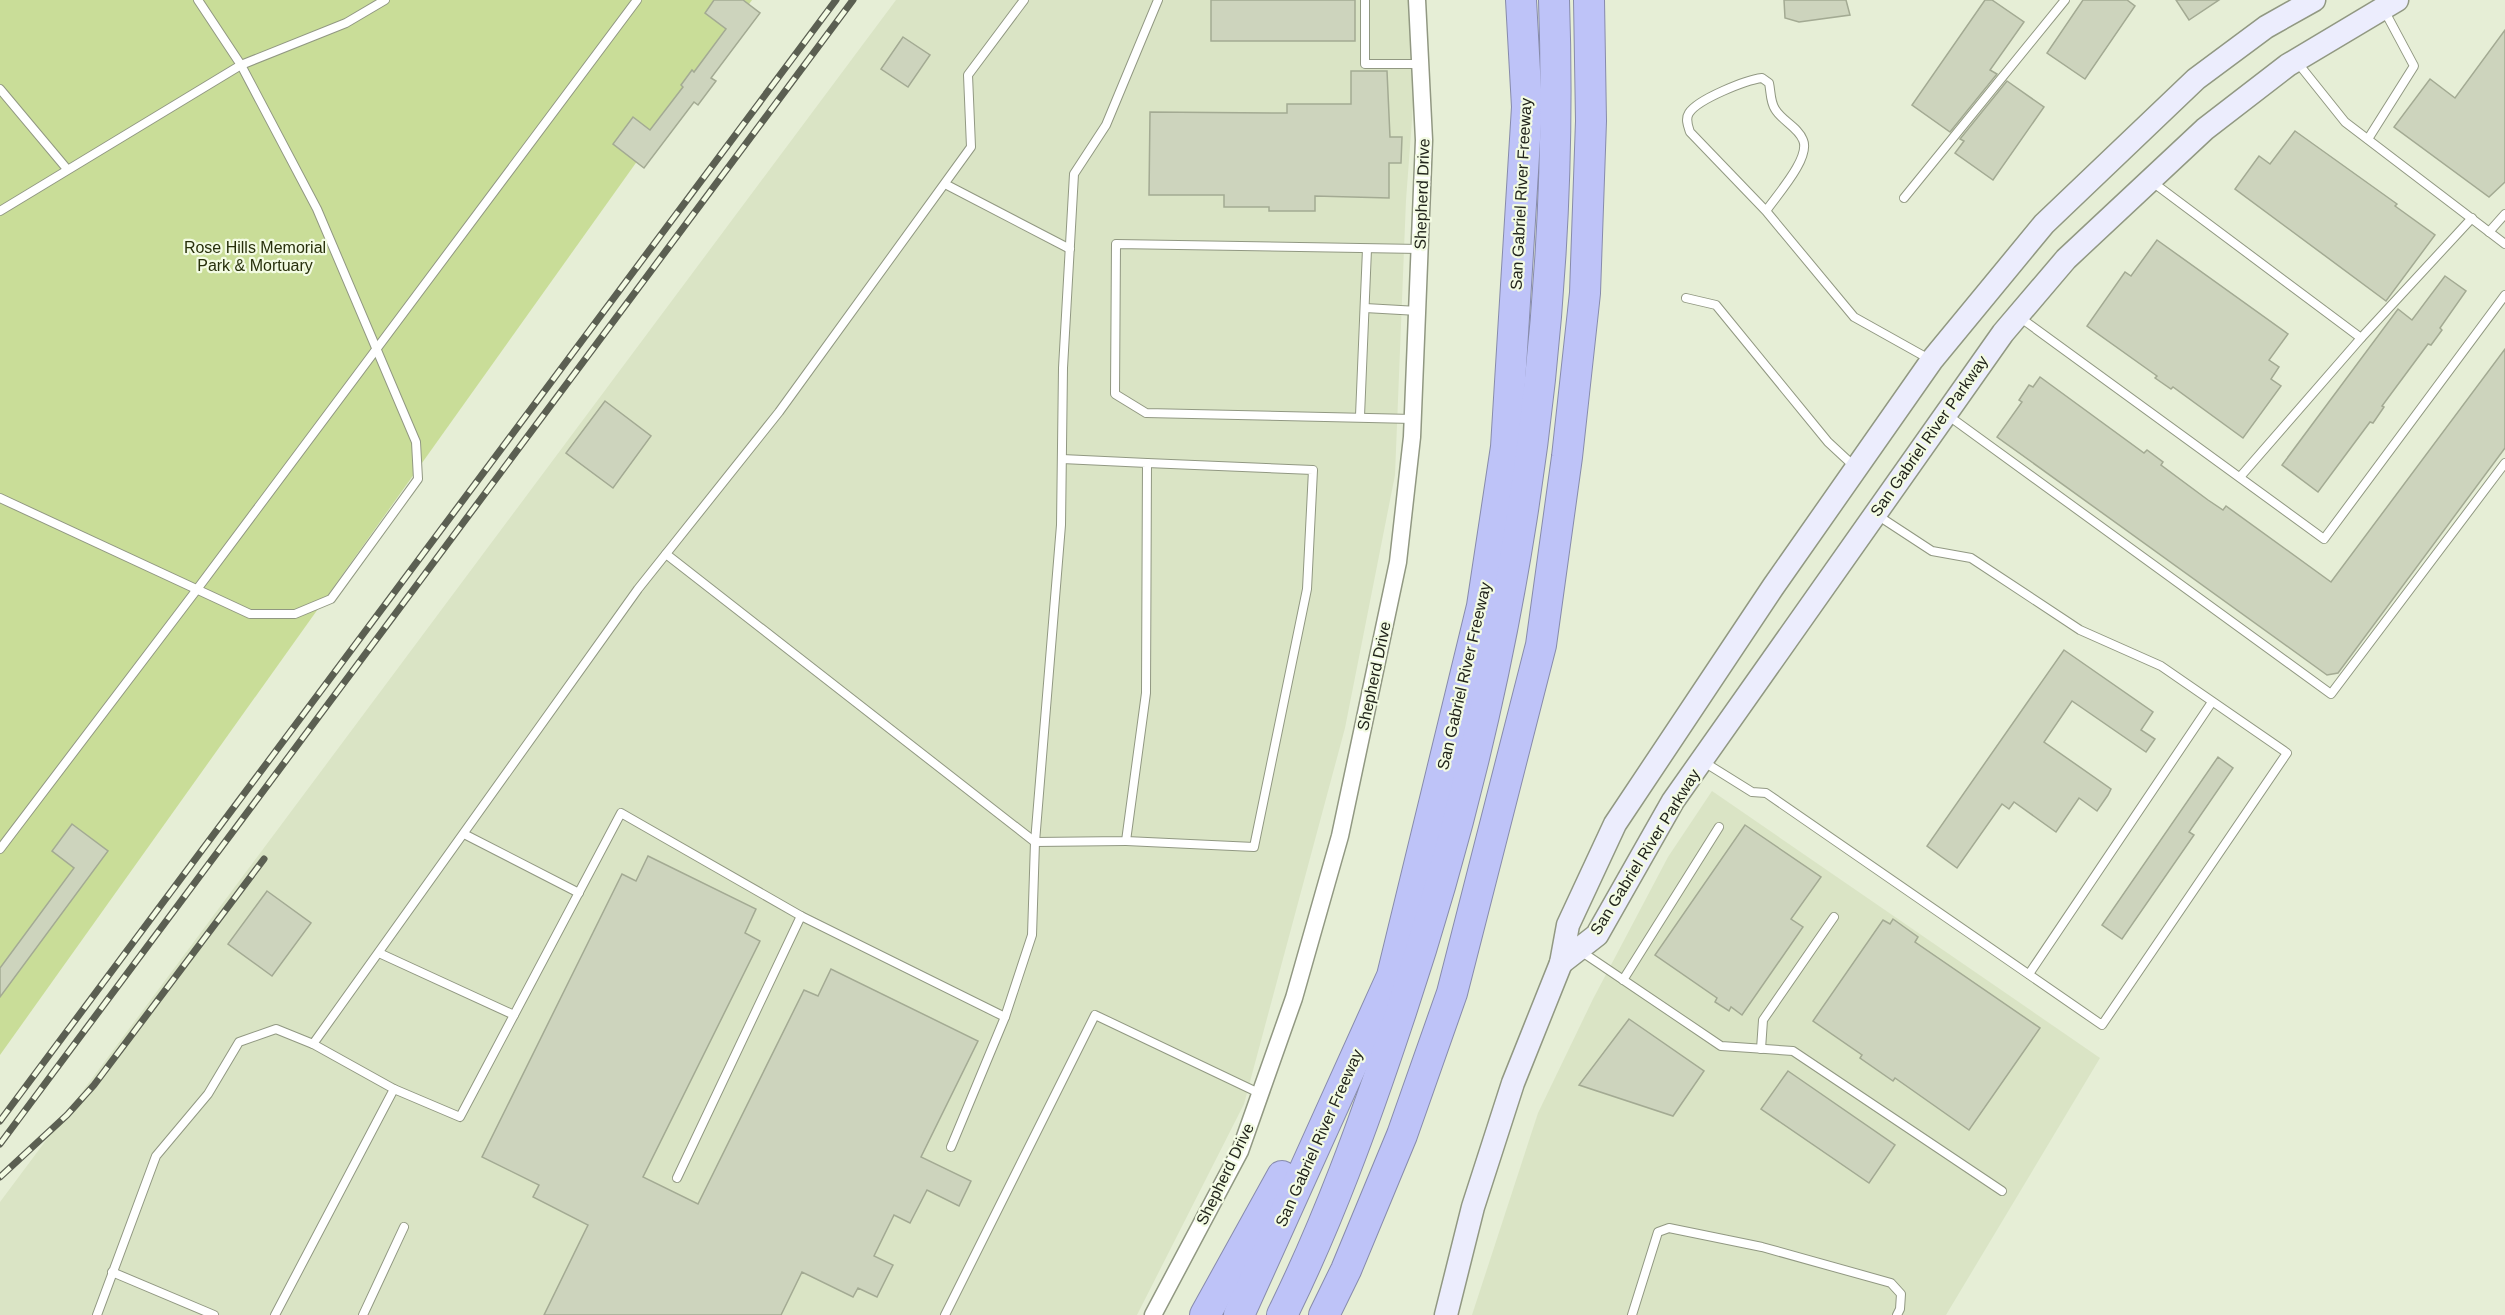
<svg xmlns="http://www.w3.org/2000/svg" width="2505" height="1315" viewBox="0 0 2505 1315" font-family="Arial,sans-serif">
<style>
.built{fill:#dae4c5}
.green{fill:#c9dd98}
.building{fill:#cdd4bd;stroke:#a3aa93;stroke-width:1.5}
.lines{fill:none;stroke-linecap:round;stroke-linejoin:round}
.lane-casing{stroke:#919882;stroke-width:10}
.street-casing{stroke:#919882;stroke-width:19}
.secondary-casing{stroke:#919882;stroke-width:25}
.highway-casing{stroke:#878bab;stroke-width:32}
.lane{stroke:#fff;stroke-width:8}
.street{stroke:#fff;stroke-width:16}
.secondary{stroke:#ecedfd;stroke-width:22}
.highway{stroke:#bec3f8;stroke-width:30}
.rail-casing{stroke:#5b5f52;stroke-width:7}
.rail{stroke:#f3fbe3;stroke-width:4.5;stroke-dasharray:14;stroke-linecap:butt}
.labels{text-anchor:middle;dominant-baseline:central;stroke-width:4.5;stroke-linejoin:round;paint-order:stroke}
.street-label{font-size:16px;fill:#21241b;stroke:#f3fbe3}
.park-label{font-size:16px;fill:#272f0b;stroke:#f3fbe3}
</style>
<rect width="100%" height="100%" fill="#e6eed6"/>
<g class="built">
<polygon points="896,0 1421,0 1406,200 1395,475 1345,728 1244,1104 1137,1315 0,1315 0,1202"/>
<polygon points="1712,791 2100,1058 1946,1315 1472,1315 1538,1113 1593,999 1668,857"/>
</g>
<polygon class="green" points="0,0 752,0 0,1055"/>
<g class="building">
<polygon points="714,0 743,0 760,13 711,78 716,81 698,105 694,102 644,168 613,144 633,117 650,130 683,87 681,85 692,70 694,72 726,29 705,13"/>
<rect x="1211" y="0" width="144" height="41"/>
<polygon points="1784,0 1846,0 1850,15 1799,22 1785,18"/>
<polygon points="1985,0 1992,0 2024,22 1990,70 1997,74 1950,132 1912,105"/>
<polygon points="2083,0 2127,0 2135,6 2085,79 2047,53"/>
<polygon points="2176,0 2219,0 2189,20"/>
<polygon points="2505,30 2505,182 2489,197 2394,127 2430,79 2455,98"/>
<polygon points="903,37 930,55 908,87 881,69"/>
<polygon points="1351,71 1387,71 1390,137 1402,137 1401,163 1389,163 1389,198 1315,196 1315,211 1269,211 1269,207 1224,207 1224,195 1149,195 1150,112 1287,113 1287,104 1351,104"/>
<polygon points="2007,81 2044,107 1993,180 1955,153 1964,141 1960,139"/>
<polygon points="2295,131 2397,204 2395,206 2435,235 2386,301 2235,189 2259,156 2270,164"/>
<polygon points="2157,240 2288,334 2269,360 2279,367 2271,379 2281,386 2243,438 2173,387 2171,389 2155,378 2157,376 2087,326 2125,272 2131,276"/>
<polygon points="2445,276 2466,291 2440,328 2442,330 2431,345 2428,344 2382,406 2384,407 2373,423 2370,422 2318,492 2282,465 2398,309 2412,320"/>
<polygon points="2505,349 2505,448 2338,673 2327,675 1997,437 2022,402 2019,400 2029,385 2033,387 2040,377 2144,453 2147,450 2163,462 2161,465 2208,500 2223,510 2226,506 2331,582"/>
<polygon points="605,401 651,436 613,488 566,453"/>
<polygon points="2064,650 2153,712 2141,730 2155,739 2146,752 2072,701 2044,742 2111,789 2108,795 2097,811 2079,798 2056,832 2014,802 2009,809 2002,804 1957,868 1927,846"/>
<polygon points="2218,757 2233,768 2189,832 2194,835 2122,939 2102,925"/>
<polygon points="72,824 108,851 0,997 0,968 74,868 52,851"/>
<polygon points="1745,825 1821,877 1791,919 1803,927 1742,1015 1731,1007 1729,1011 1715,1002 1717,998 1655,955"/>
<polygon points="648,856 756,909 745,933 760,941 643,1177 698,1204 804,990 818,996 831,969 978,1041 921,1157 971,1181 959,1206 927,1190 910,1223 894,1215 874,1256 893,1265 877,1297 858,1288 853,1297 802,1272 781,1315 544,1315 588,1225 533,1197 539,1185 482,1157 622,874 636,881"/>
<polygon points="267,891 311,923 272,976 228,944"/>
<polygon points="1893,919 1918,937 1915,942 2040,1028 1969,1130 1895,1078 1893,1081 1860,1058 1862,1055 1813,1021 1883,920 1890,924"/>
<polygon points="1629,1019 1704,1071 1673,1116 1579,1085"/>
<polygon points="1788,1071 1895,1145 1869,1183 1761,1109"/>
</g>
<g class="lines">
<g class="lane-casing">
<g id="lane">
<polyline points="1365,0 1365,64 1421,64"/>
<polyline points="2297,62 2345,122 2505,244"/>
<polyline points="0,89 67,169"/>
<polyline points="2368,139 2414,66 2383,8"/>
<polyline points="2151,181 2361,338 2472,218"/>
<polyline points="945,184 1070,249"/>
<polyline points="1904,198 2065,0"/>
<polyline points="0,211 241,65 346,23 385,0"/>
<path d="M1766,211C1776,196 1811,158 1803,140C1798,127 1782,121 1775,109C1770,101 1771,92 1769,83L1762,78C1746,80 1698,99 1689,113C1685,119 1688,126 1690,132L1766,211L1854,317L1931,360"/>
<polyline points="2489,232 2505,214"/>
<polyline points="1686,298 1716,305 1828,442 1856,468"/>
<polyline points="1365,308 1418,311"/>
<polyline points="2018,316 2324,539 2505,295"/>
<polyline points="1946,414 2331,694 2505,463"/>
<polyline points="1360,416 1367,249"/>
<polyline points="1413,419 1146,413 1115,394 1116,244 1420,249"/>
<polyline points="2240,477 2361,338"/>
<polyline points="0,498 250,614 295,614 331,599 418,479 416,442 317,209 241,65 198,0"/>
<polyline points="666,554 1035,842 1126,841 1146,693 1147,463 1062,459"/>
<polyline points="1704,762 1752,792 1766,793 2102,1025 2287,753 2161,666 2080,630 1971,558 1932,551 1877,515"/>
<polyline points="464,834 579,893"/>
<polyline points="1126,841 1254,847 1307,589 1313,470 1147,463"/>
<polyline points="0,849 198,588 637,0"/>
<polyline points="801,916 1005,1017 951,1147"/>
<polyline points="1579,950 1721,1046 1793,1051 2002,1191"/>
<polyline points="379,953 514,1015"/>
<polyline points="2029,974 2212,702"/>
<polyline points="1623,980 1719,827"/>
<polyline points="1005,1017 1032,935 1035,842 1061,525 1063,368 1074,174 1106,125 1158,0"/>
<polyline points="313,1044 394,1089"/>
<polyline points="1761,1049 1763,1020 1834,917"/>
<polyline points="112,1272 214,1315"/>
<polyline points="97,1315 156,1156 208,1094 239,1042 276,1029 313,1044 638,589 779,412 971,147 968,75 1024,0"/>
<polyline points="275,1315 394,1089 460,1117 621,813 801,916 677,1178"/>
<polyline points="363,1315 404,1227"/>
<polyline points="945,1315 1095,1015 1261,1094"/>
<polyline points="1632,1315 1658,1232 1669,1228 1762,1247 1891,1283 1901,1294 1900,1309 1897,1315"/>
</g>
</g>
<g class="street-casing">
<polyline id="street" points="1153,1315 1240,1151 1294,998 1340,836 1398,562 1412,437 1424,140 1417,0"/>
</g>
<g class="secondary-casing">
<g id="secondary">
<polyline points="1561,963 1597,935 1673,801 2003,333 2066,259 2205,129 2288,65 2397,0"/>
<polyline points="1446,1315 1473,1207 1513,1083 1561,963 1568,925 1615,824 1773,587 1932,360 2044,224 2196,79 2266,27 2314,0"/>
</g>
</g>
<g class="highway-casing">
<g id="highway">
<polyline points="1205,1315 1282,1176"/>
<polyline points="1239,1315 1392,976 1482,606 1506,447 1527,107 1521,0"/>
<path d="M1282,1315C1328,1222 1364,1123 1397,1024C1508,695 1566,347 1554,0"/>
<polyline points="1324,1315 1346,1270 1402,1135 1452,993 1541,645 1567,457 1585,293 1591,121 1589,0"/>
</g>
</g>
<use href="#lane" class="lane"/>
<use href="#street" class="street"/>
<use href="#secondary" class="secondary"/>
<use href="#highway" class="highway"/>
<g class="rail-casing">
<g id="rail">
<polyline points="0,1121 836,0"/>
<polyline points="0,1144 853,0"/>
<polyline points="0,1177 67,1115 94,1085 264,859"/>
</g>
</g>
<use href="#rail" class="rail"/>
</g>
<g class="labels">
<g class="street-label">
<text transform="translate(1422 194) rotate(-88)">Shepherd Drive</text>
<text transform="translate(1521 194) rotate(-87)">San Gabriel River Freeway</text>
<text transform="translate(1929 436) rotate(-55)">San Gabriel River Parkway</text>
<text transform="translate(1374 676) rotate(-78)">Shepherd Drive</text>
<text transform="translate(1464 676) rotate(-77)">San Gabriel River Freeway</text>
<text transform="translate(1645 852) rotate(-58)">San Gabriel River Parkway</text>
<text transform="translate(1319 1138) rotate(-66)">San Gabriel River Freeway</text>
<text transform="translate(1225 1174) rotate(-64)">Shepherd Drive</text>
</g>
<g class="park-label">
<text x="255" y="247">Rose Hills Memorial<tspan x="255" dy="18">Park &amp; Mortuary</tspan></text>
</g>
</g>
</svg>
